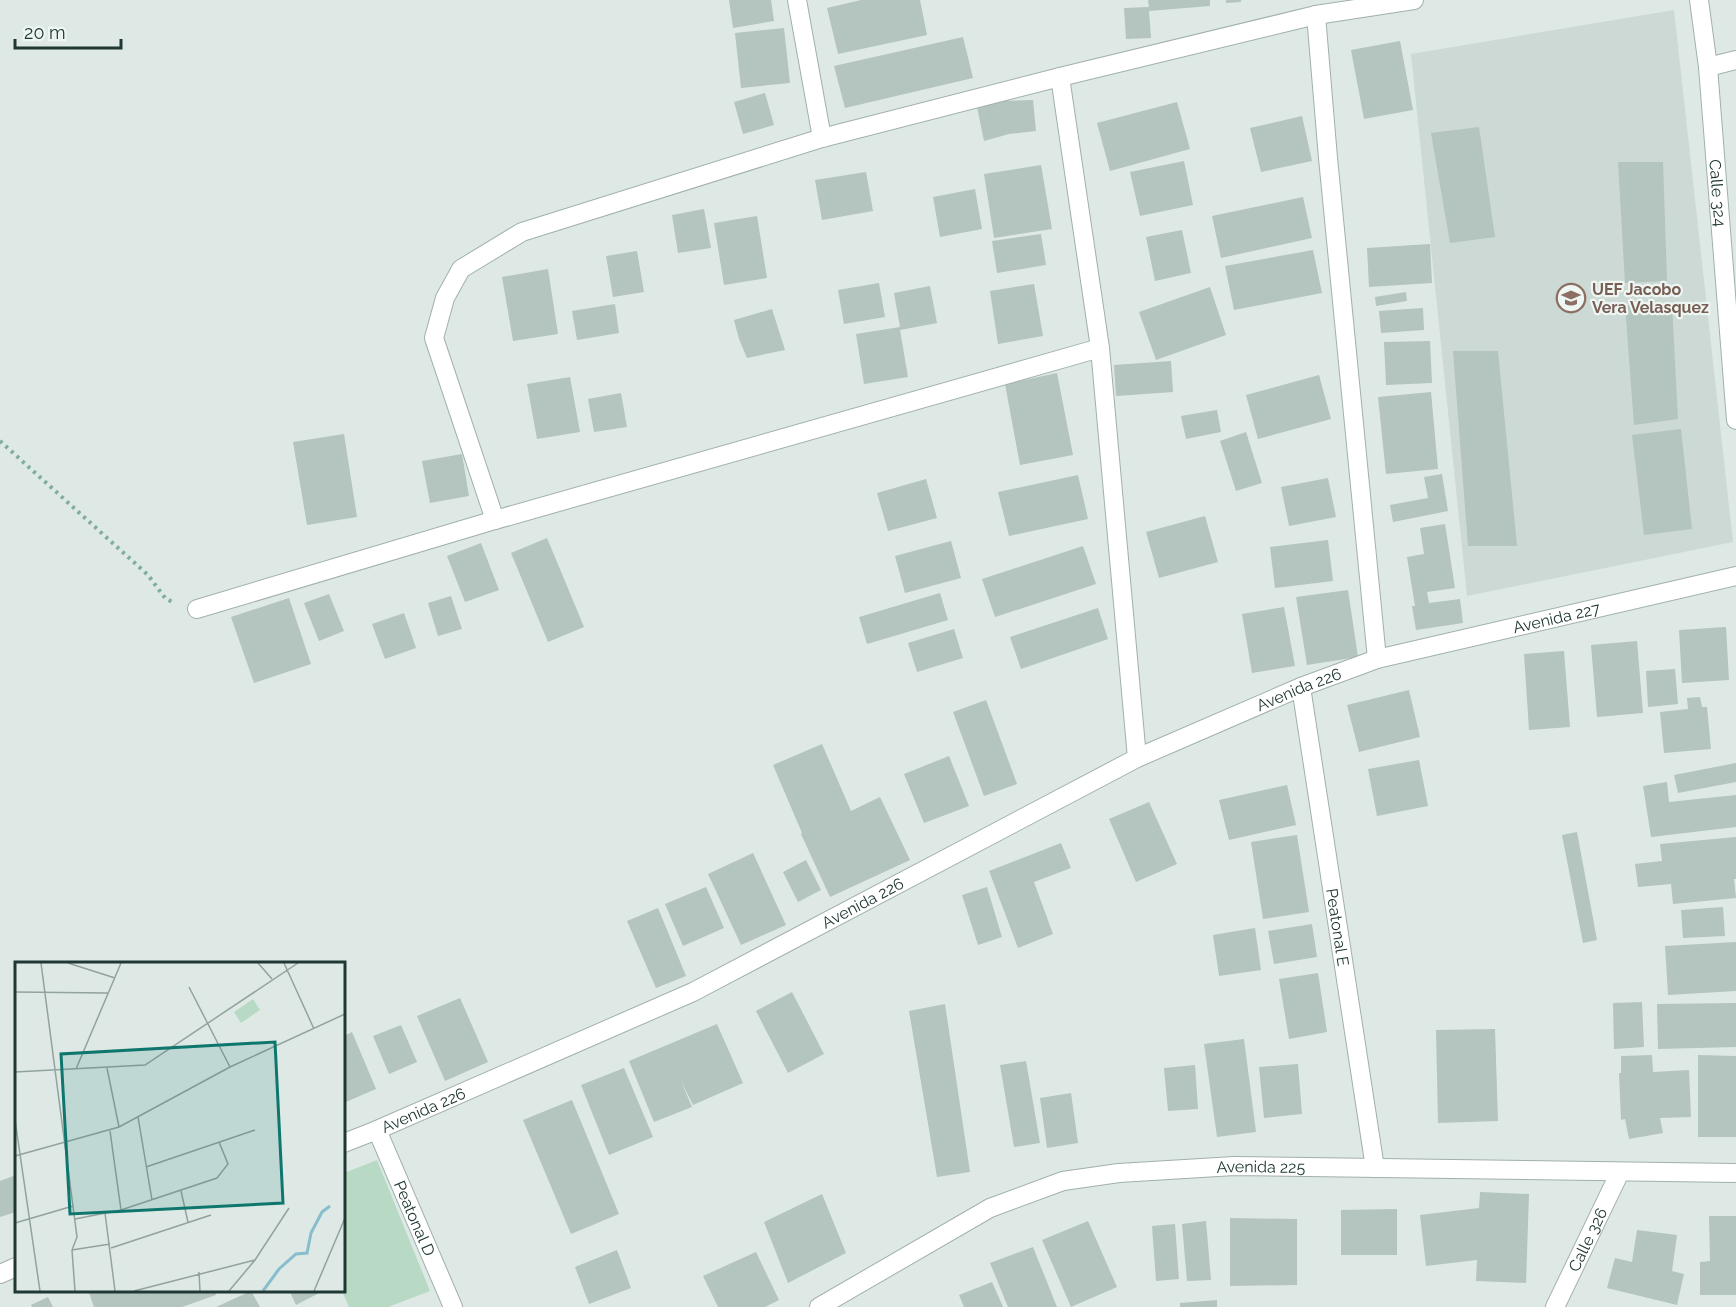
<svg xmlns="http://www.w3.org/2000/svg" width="1736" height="1307" viewBox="0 0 1736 1307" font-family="Raleway,sans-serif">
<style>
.built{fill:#cdd9d4}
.green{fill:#b8dac4}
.building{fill:#b4c4be}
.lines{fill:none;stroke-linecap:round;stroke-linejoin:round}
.minor-casing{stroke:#a1b0ac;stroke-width:20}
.path{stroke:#80aca2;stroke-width:4;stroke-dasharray:3 4.5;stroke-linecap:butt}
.minor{stroke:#fff;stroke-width:18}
.labels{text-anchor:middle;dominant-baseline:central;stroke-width:4.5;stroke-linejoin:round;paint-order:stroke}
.street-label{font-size:16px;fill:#203834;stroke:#eef6f3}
.education-label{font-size:16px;font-weight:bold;fill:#785e54;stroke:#eef6f3;text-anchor:start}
.inset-river{fill:none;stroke:#87bdcd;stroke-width:3}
.inset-road{fill:none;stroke:#92a29e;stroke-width:1.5}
.view{fill:#0f766e;fill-opacity:0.15;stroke:#0f766e;stroke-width:3}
.inset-edge{fill:none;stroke:#203834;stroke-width:3}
</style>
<rect width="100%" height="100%" fill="#dee9e5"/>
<polygon class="built" points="1674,10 1733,542 1467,596 1411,54"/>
<polygon class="green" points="377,1160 430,1291 388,1307 349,1307 342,1291 344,1290 344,1173"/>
<g class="building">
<polygon points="729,0 771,0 774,21 733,28"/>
<polygon points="861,0 920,0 927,35 838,54 827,8"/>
<polygon points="1148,0 1210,0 1210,6 1149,11 1151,38 1126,39 1124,8 1149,7"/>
<polygon points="1226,0 1241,0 1241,2 1226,3"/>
<polygon points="784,28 790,83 741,88 735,33"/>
<polygon points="963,37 973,78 845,108 834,66"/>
<polygon points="1400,41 1413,110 1364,119 1351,50"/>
<polygon points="765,93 774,125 743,134 734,102"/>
<polygon points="1033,100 1036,131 1009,134 984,141 977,107 998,101"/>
<polygon points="1177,102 1190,149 1110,171 1097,123"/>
<polygon points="1302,116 1312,161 1261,172 1250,128"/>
<polygon points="1479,127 1495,237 1450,243 1431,133"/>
<polygon points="1184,161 1193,205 1140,216 1130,172"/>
<polygon points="1618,162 1663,162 1667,281 1625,283"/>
<polygon points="1041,165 1052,229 994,238 984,174"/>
<polygon points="866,172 873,211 822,220 815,180"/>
<polygon points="975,189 982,229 940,237 933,197"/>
<polygon points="1303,197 1312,238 1221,258 1212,216"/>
<polygon points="704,209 711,248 678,253 672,215"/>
<polygon points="757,216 767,278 724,285 714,223"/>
<polygon points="1182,230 1191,273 1155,281 1146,237"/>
<polygon points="1041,234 1046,265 997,273 992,241"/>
<polygon points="1430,244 1432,283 1369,287 1367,248"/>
<polygon points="1313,250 1322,293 1234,310 1225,266"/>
<polygon points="637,251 644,292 613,297 606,256"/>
<polygon points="548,269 558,334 513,341 502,277"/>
<polygon points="879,283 885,317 844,324 838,290"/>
<polygon points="1034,284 1043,336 998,344 990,291"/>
<polygon points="930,286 937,323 900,330 908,377 864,384 856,334 900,327 894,293"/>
<polygon points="1210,287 1226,335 1156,360 1139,312"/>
<polygon points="1406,292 1407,301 1376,306 1375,297"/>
<polygon points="615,304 619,333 577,340 572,311"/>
<polygon points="1625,305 1672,305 1678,419 1634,425"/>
<polygon points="1423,308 1424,330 1381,333 1379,311"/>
<polygon points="772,309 785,350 747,358 739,339 734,320"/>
<polygon points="1430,341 1432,383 1386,385 1384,342"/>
<polygon points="1453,351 1498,351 1517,546 1468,546"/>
<polygon points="1171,361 1173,392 1116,396 1114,365"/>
<polygon points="1057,373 1073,455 1020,465 1005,384"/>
<polygon points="1319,375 1331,419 1258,439 1246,395"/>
<polygon points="570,377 580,432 537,439 527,384"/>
<polygon points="1431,392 1438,469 1386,474 1378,397"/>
<polygon points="621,393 627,427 594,432 588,399"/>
<polygon points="1217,410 1221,432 1186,439 1181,416"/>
<polygon points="1681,429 1692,529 1644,535 1632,435"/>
<polygon points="1246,432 1262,483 1236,491 1220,441"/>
<polygon points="344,434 357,517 307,525 293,442"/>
<polygon points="462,454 469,496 430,503 422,461"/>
<polygon points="1442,474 1448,511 1393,522 1390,505 1428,498 1424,477"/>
<polygon points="1078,475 1088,519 1009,536 998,492"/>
<polygon points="1328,478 1336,517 1289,526 1281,487"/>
<polygon points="926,479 937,518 888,531 877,493"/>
<polygon points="1205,516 1218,562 1159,578 1146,532"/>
<polygon points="1445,524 1455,588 1427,592 1429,603 1460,599 1463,623 1416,630 1412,606 1415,606 1407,557 1424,554 1420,528"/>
<polygon points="547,538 584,627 548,642 511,553"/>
<polygon points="1328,540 1333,581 1275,588 1270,547"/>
<polygon points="951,541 961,578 905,593 895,556"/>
<polygon points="481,543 499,590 465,602 447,556"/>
<polygon points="1083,546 1096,584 995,617 982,579"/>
<polygon points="1348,590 1358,657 1307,665 1296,597"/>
<polygon points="940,593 948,620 867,644 859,617"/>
<polygon points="329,594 344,631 319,641 304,603"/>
<polygon points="451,596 462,629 438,636 428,603"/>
<polygon points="289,598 311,664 254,683 231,617"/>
<polygon points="1284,607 1295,666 1252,673 1242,614"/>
<polygon points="1098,608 1108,639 1021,669 1010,637"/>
<polygon points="404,613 416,648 385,659 372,624"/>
<polygon points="1726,627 1729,680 1682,683 1679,630"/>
<polygon points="954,629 963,658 917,672 908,643"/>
<polygon points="1637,641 1643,713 1597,717 1591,645"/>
<polygon points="1564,651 1570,727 1529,730 1524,654"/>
<polygon points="1675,669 1678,704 1648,707 1646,671"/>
<polygon points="1409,690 1420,737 1359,752 1347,705"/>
<polygon points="1700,697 1702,707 1707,707 1711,749 1664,753 1660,712 1688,709 1687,698"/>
<polygon points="986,700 1017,784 984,796 953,712"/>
<polygon points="822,744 851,811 880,797 910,860 830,897 801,834 802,833 773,765"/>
<polygon points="949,756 969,806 924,823 904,774"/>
<polygon points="1419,760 1428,806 1377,816 1368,769"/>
<polygon points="1736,763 1736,782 1678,793 1674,775"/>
<polygon points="1667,782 1669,802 1736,795 1736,827 1651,837 1643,786"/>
<polygon points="1287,785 1296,825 1229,840 1219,800"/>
<polygon points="1149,802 1177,864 1136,882 1109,819"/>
<polygon points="1577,832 1597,940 1583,943 1562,835"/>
<polygon points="1297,835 1309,912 1263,919 1251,842"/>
<polygon points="1736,837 1736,879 1734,879 1736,898 1673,904 1671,884 1638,887 1635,864 1662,861 1660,844"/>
<polygon points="1061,843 1071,868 1034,882 1053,934 1018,948 989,871"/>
<polygon points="753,853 786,925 741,945 708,874"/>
<polygon points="806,860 821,890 798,902 783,872"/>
<polygon points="706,887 724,928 683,946 665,904"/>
<polygon points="987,887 1002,937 978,945 962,895"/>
<polygon points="1723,907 1725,936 1683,938 1681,910"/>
<polygon points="658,908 686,976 656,988 627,921"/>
<polygon points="1312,924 1317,957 1274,964 1268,931"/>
<polygon points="1255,928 1261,970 1219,976 1213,935"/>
<polygon points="1736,942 1736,991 1668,995 1665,946"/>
<polygon points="1318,973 1327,1032 1289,1039 1279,979"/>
<polygon points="792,992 824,1054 788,1073 756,1011"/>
<polygon points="460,998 488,1062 445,1081 417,1016"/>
<polygon points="1642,1002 1644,1047 1614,1049 1613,1003"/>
<polygon points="1736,1003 1736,1047 1658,1049 1657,1004"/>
<polygon points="945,1004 970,1172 937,1177 909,1011"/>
<polygon points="717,1024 743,1083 693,1105 681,1081 692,1107 654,1122 629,1061"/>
<polygon points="401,1025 417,1062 389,1074 373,1036"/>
<polygon points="1495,1029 1498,1121 1438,1123 1436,1030"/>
<polygon points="352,1032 376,1089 346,1102 344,1095 344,1036"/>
<polygon points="1244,1039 1256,1132 1217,1137 1204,1044"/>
<polygon points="1652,1055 1653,1072 1689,1070 1691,1117 1660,1118 1663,1133 1629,1139 1625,1119 1621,1120 1619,1073 1621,1073 1621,1056"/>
<polygon points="1698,1055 1736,1056 1736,1137 1698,1137"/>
<polygon points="1026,1061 1040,1143 1014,1147 1000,1065"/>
<polygon points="1298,1064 1302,1114 1264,1118 1259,1067"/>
<polygon points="1195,1065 1198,1109 1168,1111 1164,1068"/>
<polygon points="624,1068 653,1137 609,1155 581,1085"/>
<polygon points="1071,1093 1078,1143 1047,1148 1040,1098"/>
<polygon points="572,1100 619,1214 571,1234 523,1120"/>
<polygon points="16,1175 16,1212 0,1217 0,1181"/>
<polygon points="1480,1192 1529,1194 1526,1283 1476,1281 1477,1260 1426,1266 1420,1215 1479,1208"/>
<polygon points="822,1194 846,1253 788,1283 764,1222"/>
<polygon points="1397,1209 1397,1255 1341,1255 1341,1210"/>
<polygon points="1709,1216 1736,1216 1736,1295 1700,1295 1700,1262 1710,1261"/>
<polygon points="1230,1218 1297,1219 1297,1285 1230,1286"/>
<polygon points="1088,1221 1117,1287 1071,1307 1042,1240"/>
<polygon points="1206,1221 1211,1280 1187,1281 1182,1224"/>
<polygon points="1175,1224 1179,1279 1156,1281 1152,1226"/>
<polygon points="1637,1230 1677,1235 1672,1271 1684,1274 1677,1305 1607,1288 1615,1258 1632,1262"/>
<polygon points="1033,1247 1057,1307 1008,1307 990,1263"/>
<polygon points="617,1250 631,1288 589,1304 575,1267"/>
<polygon points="756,1252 779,1300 765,1307 718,1307 703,1276"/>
<polygon points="992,1282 1003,1307 964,1307 959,1295"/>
<polygon points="88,1290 215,1290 216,1295 182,1307 94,1307"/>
<polygon points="289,1290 325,1290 296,1305"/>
<polygon points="251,1291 260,1307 216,1307"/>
<polygon points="48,1297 53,1307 32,1307 31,1305"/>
<polygon points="1217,1300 1217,1307 1180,1307 1180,1303"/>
</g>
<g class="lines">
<g class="minor-casing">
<g id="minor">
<polyline points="797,0 822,138"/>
<path id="s1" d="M1699,0L1708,67L1736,420"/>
<polyline points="1316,15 1328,158 1377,659"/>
<polyline points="1708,67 1736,60"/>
<polyline points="1060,77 1100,348 1137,758"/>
<polyline points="495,520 434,338 445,298 461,269 522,232 822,138 1060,77 1316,15 1414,0"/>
<polyline points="197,609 495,520 1100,348"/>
<path id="s2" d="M1301,687L1375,1168"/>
<path id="s3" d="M377,1130L453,1307"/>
<path id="s4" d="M344,1143L377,1130L693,992L1137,758L1301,687L1377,659L1736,576"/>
<polyline points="0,1274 16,1267"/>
<path id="s5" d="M819,1307L990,1208L1063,1181L1119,1173L1234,1166L1736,1173"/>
<path id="s6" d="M1555,1307L1620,1172"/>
</g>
</g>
<polyline class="path" points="0,441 148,575 165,598 172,602"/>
<use href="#minor" class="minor"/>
</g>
<defs>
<g id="school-ring" transform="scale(1.5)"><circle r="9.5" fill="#eef6f3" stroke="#8d6e63" stroke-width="1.5"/><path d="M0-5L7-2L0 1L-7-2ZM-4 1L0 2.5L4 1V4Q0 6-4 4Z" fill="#8d6e63"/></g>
</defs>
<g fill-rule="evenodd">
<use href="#school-ring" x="1571" y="298"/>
</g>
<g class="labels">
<g class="street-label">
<text stroke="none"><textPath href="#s1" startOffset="194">Calle 324</textPath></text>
<text stroke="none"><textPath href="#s4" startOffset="1326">Avenida 227</textPath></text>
<text stroke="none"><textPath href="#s4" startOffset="1058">Avenida 226</textPath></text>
<text stroke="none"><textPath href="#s4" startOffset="572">Avenida 226</textPath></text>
<text stroke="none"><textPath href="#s2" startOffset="243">Peatonal E</textPath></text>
<text stroke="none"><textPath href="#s4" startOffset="86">Avenida 226</textPath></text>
<text stroke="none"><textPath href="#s5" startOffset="474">Avenida 225</textPath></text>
<text stroke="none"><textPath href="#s3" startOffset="96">Peatonal D</textPath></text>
<text stroke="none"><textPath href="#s6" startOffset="75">Calle 326</textPath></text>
</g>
<g class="education-label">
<text x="1592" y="289">UEF Jacobo<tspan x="1592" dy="18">Vera Velasquez</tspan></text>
</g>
</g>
<g transform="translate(15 962)">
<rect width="330" height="330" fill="#dee9e5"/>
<path d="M238,37L245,48L226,61L219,50Z" fill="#b8dac4"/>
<path class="inset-river" d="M248,329L264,307L281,292L292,291L296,271L307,250L315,244"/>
<path class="inset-road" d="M26,1L62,275L57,288L60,329M53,1L100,16M243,1L257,17M269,1L299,67M174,25L215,105M0,30L93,31M92,106L104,165M61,107L106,1M0,110L130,103L283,1M123,155L137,238M0,158L25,329M95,169L106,248M0,194L104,165L215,105L330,52M131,205L240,168M166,229L173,260M90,251L100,329M60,257L106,248L202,216L213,202L204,180M0,261L58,244M96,286L196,253M57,288L95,282M184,310L185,329M119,329L240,298M214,329L240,298L274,246M299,329L330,256"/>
<path class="view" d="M260,80L268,241L55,252L46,92Z"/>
<rect width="330" height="330" class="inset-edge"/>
</g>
<path d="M15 39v9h106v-9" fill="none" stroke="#203834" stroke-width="3"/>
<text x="24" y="39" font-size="18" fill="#203834" stroke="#eef6f3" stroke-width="4.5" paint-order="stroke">20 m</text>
</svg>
